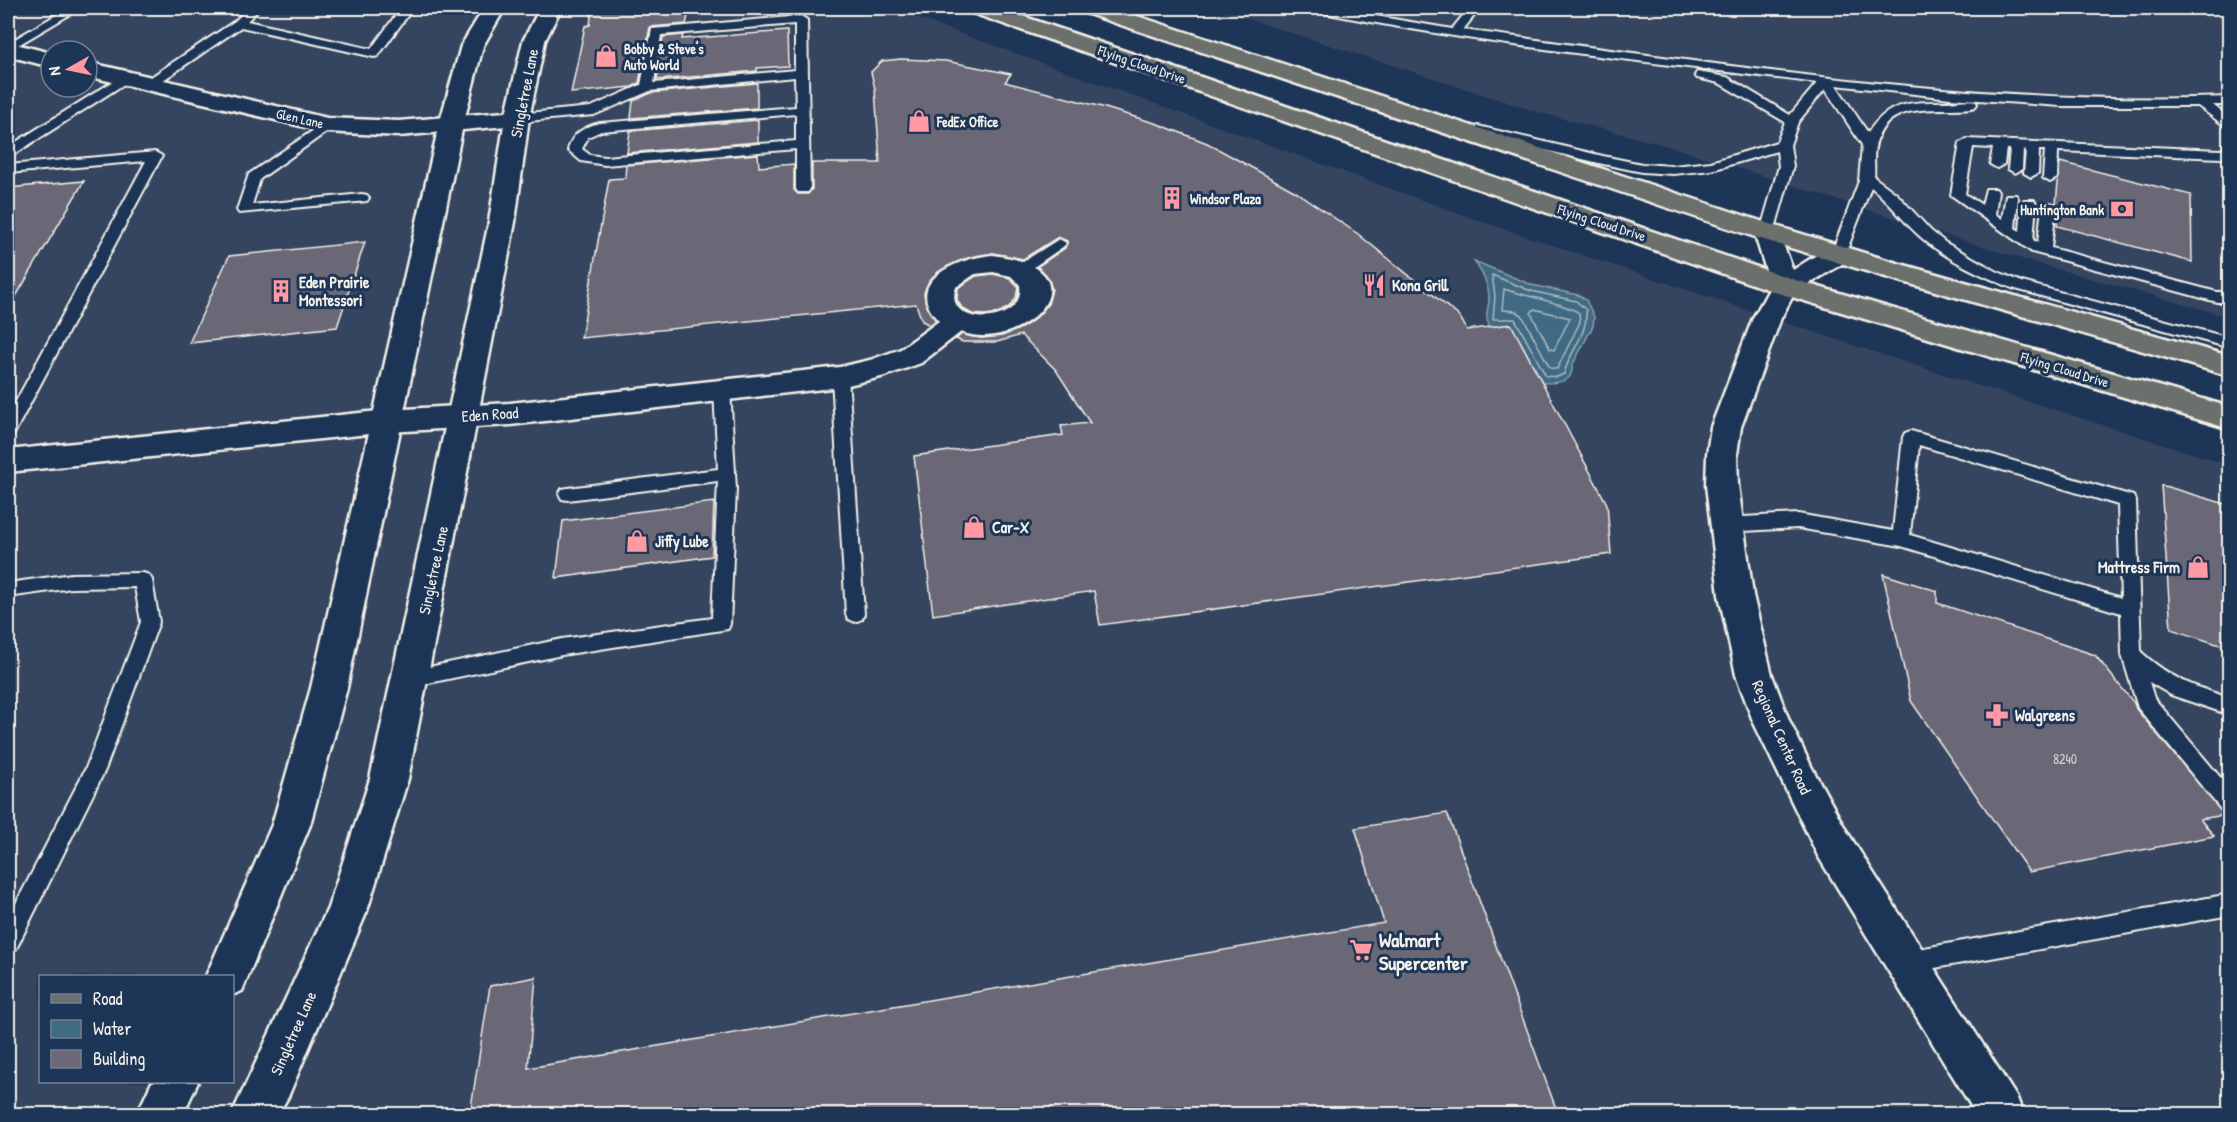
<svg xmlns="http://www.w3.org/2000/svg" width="2237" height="1122" viewBox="0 0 2237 1122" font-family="'Patrick Hand',sans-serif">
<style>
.built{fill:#344461;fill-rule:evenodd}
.water{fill:#3f6b83;stroke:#87a1ab;stroke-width:1.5}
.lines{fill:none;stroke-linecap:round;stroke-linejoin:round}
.shore{stroke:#acbbc0;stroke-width:1.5}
.building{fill:#6b6777;stroke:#f4f1e8;stroke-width:1.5}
.service-casing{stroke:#f4f1e8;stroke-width:4}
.minor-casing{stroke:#f4f1e8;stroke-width:5}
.tertiary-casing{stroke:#f4f1e8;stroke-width:5}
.primary-casing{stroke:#f4f1e8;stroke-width:5}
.service{fill:#1d3557;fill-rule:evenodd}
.minor{fill:#1d3557;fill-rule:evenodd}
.tertiary{fill:#1d3557;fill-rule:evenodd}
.primary{fill:#6c706d;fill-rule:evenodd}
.labels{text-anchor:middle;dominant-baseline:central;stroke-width:6;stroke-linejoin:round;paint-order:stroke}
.far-poi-label{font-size:14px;font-weight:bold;fill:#f4f1e8;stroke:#1d3557;text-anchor:start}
.far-street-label{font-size:14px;fill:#f4f1e8;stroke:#1d3557}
.number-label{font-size:14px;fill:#d2cecc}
.street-label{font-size:16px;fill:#f4f1e8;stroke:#1d3557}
.poi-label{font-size:16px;font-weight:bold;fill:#f4f1e8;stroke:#1d3557;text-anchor:start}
.near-poi-label{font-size:20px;font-weight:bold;fill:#f4f1e8;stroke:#1d3557;text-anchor:start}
</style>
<rect width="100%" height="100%" fill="#1d3557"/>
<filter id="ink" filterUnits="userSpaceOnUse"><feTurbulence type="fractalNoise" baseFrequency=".0167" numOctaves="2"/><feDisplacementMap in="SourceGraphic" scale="12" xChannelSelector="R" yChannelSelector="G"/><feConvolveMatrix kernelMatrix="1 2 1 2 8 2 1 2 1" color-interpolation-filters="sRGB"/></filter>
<g filter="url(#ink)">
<g class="built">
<path d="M8,8H890L1477,220L1898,360L2229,465V1114H8ZM51,51H87V87H51ZM40,976H232V1082H40Z"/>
<polygon points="1214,8 2229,8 2229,317 2025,260 1672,147 1541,113"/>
</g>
<path class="water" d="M1474,261L1532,285L1578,295L1586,300L1594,317L1593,326L1572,366C1574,383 1556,383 1543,383L1511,324L1490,327C1483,313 1489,312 1489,298C1489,284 1482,272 1474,261Z"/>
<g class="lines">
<g class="shore">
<path d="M1492,275L1531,291L1576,301L1586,310C1588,335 1570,350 1564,374L1557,377L1546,376L1515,319H1493L1495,296Z"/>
<path d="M1504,289C1521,295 1568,304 1579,313L1580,322L1557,369L1550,368L1522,315L1515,311L1502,310Z"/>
<polygon points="1534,309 1570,318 1554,350 1550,349 1531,313"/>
</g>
</g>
<g class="building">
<polygon points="592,8 690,8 686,24 650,27 639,83 632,87 571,93 585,26 590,25"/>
<polygon points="787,31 788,66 757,68 757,71 657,80 663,37 683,35 682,39"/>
<polygon points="901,59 946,61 1011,74 1005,82 1102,107 1158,124 1207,143 1296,192 1358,234 1460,317 1467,330 1511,324 1607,504 1611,554 1100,625 1094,591 933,615 914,456 1063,435 1061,426 1090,423 1056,370 1021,335 997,342 963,342 956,339 962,334 981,338 1002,336 1021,328 1037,317 1048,304 1052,289 1046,275 1037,267 1065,248 1067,241 1058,237 1023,259 993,253 964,259 938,272 929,281 924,293 927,308 936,320 930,325 922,321 916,304 581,338 609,179 625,178 626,165 758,154 759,167 794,164 794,190 798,194 808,194 812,189 812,163 880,163 875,89 871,72 882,61"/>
<polygon points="757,83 757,108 631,118 633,101 651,93"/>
<polygon points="758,120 758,142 627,153 630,131"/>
<polygon points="2060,162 2191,195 2192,262 2057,226 2058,207 2056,203"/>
<polygon points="84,181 8,310 8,188"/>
<polygon points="365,242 337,327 189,343 229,256"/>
<polygon points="993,274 1010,278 1018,286 1016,298 1009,307 998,313 985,315 972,314 962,308 957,300 958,288 976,276"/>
<polygon points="2161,485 2229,505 2229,648 2171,629"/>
<polygon points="714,502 712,556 556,578 563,521"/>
<polygon points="1883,574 1937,591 1937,603 2095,655 2134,703 2136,709 2225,815 2200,819 2214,836 2029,872 1911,701"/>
<polygon points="1447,813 1558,1114 470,1114 490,986 536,977 528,1068 1384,923 1355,828"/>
</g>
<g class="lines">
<g class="service-casing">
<g id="service">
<polygon points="68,8 81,8 8,51 8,43"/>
<polygon points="248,8 260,8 247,21 371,49 401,8 413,8 378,56 374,57 241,27 153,87 145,87 143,84 145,81 235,21"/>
<path d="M1308,8H1329L1452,29L1469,8H1480L1463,30C1717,63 1973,107 2230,97V105H2213L2230,119V130L2198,106H2061L1950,98L1836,85L1868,133C1888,101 1912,102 1947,102C1956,102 1967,99 1975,101L1977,104L1975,107L1971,108C1936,112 1884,99 1875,148C1873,157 1875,167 1874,177L1897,194L1931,231L1946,243L1996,271L2022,282L2230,338V348L2012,288C1981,275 1949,261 1923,239C1904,223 1891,203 1871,187L1845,255L1838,260L1833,258L1831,255L1859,181L1862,145L1825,89L1798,122L1790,145L1793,166L1774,232L1767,236L1760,232L1779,166L1777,151L1712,170L1673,174L1642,172L1603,164L1478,134L1471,130L1478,126L1603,156L1642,164L1673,166L1711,162L1777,142L1785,122L1719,83L1697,78L1695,75L1697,72L1727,77L1790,115L1817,83C1649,62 1480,45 1314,11Z"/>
<path d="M801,16L807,20L810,189L808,192H798L796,189V149L605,165L581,161L568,150C572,133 584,127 600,123L796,107L795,77L650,91L594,115L517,122L511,118L517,114L591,107L641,85L652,29ZM795,24V70L654,83L661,35ZM796,114V141L605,157L590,155L582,149L588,137L601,131Z"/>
<polygon points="125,74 129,75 131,78 129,81 13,155 8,156 8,147"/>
<polygon points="327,121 332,122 333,125 332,128 260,179 252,205 362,194 367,195 369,198 367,201 239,213 237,210 249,174"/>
<polygon points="1967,139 2220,150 2230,147 2230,156 2221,158 2058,151 2057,178 2050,182 2043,178 2045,150 2039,150 2038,173 2031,177 2024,173 2026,150 2023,149 2022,169 2015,173 2008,169 2010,149 2006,149 2004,164 1997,168 1990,164 1993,148 1973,147 1965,194 1982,205 1986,189 1996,189 1998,192 1995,214 2002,219 2006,195 2016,195 2018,198 2015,228 2020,231 2022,203 2024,200 2034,200 2036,203 2033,240 2038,243 2042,207 2049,203 2054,204 2056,207 2051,248 2217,292 2230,292 2230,302 2217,302 2032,252 1951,195 1960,143"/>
<polygon points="155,152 162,156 16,430 14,434 8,436 8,416 146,161 8,173 8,165"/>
<polygon points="1059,239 1066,243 1064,246 1025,273 1015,273 1013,270 1015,267"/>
<polygon points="840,371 846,373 848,377 864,614 862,619 855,622 848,619 846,614 832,377 834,373"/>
<polygon points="722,384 728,386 730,390 736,489 730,624 728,629 562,655 410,687 403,685 400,679 403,673 410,671 562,639 712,618 718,481 568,500 562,499 559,494 562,489 568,488 718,469 714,390 716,386"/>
<path d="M1911,431L2133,496L2136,501L2141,652C2171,679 2192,686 2230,698V715L2171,695L2149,682L2154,698L2230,789V814L2223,812L2138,708L2122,655L2121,613L1901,546L1798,528L1726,532L1720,530L1717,525L1720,520L1726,518L1798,514L1893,531L1903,437L1905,433ZM1919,445L2118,505L2121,598L1910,535Z"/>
<polygon points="143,573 149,575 152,580 159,622 105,770 16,949 8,952 8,919 86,768 141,622 135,587 72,588 8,597 8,583 72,574"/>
<polygon points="2230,894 2230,915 1907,973 1899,970 1896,962 1899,954 1907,951"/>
</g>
</g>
<g class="minor-casing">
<g id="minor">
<polygon points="8,42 51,53 51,67 8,56"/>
<polygon points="87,62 327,118 399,121 517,111 525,113 529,118 525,123 517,125 399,136 327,132 87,76"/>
<path d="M993,255C1004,257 1019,259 1029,264C1085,291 1013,352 961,332L921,363L885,376L840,387L510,425L388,432L8,472V450L388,410L510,403L840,367L870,360L901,349L939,321C900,280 960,258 993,255ZM993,272L1011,276L1020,285C1026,328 941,328 956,287L975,274Z"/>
</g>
</g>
<g class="tertiary-casing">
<g id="tertiary">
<polygon points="484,8 505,8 483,46 463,125 347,688 310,825 242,991 232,995 232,976 206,976 272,825 311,688 439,125 461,46"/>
<polygon points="540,8 561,8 545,41 529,118 515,222 408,779 367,911 288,1097 278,1114 232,1114 328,908 370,779 489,222 505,118 523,41"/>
<path d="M1767,224L1776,226L1793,270C1810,260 1828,244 1847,249L1851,255L1847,261L1795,292L1781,318L1741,427L1737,454L1738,485L1753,595L1772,675L1789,720L1812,768L1846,830L2017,1098L2023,1114H1976L1818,856L1753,721L1736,675L1719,595L1706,485L1707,454L1711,427L1753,318L1771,286L1754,232L1758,226Z"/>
<polygon points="152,1082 198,1082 183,1114 137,1114"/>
</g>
</g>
<g class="primary-casing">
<g id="primary">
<polygon points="970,8 999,8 1795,280 2230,407 2230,429 1775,292 972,13"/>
<polygon points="1083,8 1113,8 1776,226 1897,263 2230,356 2230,376 1879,275 1758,238 1085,13"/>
</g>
</g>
<use href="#service" class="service"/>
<use href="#minor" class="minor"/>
<use href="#tertiary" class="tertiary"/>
<use href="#primary" class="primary"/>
</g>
</g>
<defs>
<g id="shop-bare" transform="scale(1.8)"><path d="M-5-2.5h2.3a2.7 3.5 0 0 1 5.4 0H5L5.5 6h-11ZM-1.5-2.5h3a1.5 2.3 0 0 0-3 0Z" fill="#ff9aa2" stroke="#1d3557" stroke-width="2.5" paint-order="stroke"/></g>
<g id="building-bare" transform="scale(1.8)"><path d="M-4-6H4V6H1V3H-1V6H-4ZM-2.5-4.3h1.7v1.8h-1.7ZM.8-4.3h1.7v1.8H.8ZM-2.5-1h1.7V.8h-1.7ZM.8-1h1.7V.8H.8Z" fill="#ff9aa2" stroke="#1d3557" stroke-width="2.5" paint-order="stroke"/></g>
<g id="bank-bare" transform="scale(1.8)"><path d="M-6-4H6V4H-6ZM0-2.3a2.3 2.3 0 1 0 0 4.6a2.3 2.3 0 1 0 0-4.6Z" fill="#ff9aa2" stroke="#1d3557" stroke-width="2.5" paint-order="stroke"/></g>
<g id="restaurant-bare" transform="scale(1.8)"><path d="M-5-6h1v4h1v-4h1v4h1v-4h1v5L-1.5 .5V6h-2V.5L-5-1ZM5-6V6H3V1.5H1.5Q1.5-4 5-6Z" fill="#ff9aa2" stroke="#1d3557" stroke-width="2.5" paint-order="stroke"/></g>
<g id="pharmacy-bare" transform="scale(1.8)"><path d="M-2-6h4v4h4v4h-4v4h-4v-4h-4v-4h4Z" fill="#ff9aa2" stroke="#1d3557" stroke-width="2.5" paint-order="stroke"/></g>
<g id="supermarket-bare" transform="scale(1.8)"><path d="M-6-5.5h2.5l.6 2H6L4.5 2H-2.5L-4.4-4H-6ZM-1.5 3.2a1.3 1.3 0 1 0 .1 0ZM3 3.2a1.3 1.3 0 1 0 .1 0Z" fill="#ff9aa2" stroke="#1d3557" stroke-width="2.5" paint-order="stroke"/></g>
</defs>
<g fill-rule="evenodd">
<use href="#shop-bare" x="606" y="56"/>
<use href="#shop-bare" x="919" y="121"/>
<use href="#building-bare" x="1172" y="198"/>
<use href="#bank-bare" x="2122" y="209"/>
<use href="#restaurant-bare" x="1374" y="285"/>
<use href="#building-bare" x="281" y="291"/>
<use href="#shop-bare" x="974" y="527"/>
<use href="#shop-bare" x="637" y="541"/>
<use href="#shop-bare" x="2198" y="567"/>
<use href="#pharmacy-bare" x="1997" y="715"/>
<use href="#supermarket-bare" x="1361" y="950"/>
</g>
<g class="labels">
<g class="far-poi-label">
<text x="624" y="48">Bobby &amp; Steve's<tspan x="624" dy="16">Auto World</tspan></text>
<text x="937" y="121">FedEx Office</text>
<text x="1190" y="198">Windsor Plaza</text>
<text x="2104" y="209" text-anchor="end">Huntington Bank</text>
</g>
<g class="far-street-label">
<text transform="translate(1142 64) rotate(19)">Flying Cloud Drive</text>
<text transform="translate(300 118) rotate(13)">Glen Lane</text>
<text transform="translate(1602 222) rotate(18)">Flying Cloud Drive</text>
<text transform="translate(2065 369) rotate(17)">Flying Cloud Drive</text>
</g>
<g class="number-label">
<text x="2065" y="758">8240</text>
</g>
<g class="street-label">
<text transform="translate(524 93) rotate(-79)">Singletree Lane</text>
<text transform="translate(490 414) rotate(-4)">Eden Road</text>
<text transform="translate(433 570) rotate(-78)">Singletree Lane</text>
<text transform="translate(1782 737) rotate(66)">Regional Center Road</text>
<text transform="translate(293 1033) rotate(-66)">Singletree Lane</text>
</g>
<g class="poi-label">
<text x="299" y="282">Eden Prairie<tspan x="299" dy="18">Montessori</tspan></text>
<text x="1392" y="285">Kona Grill</text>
<text x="992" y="527">Car-X</text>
<text x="655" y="541">Jiffy Lube</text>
<text x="2180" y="567" text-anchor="end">Mattress Firm</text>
<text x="2015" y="715">Walgreens</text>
</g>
<g class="near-poi-label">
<text x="1379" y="939">Walmart<tspan x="1379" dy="23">Supercenter</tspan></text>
</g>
</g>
<rect width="2237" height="1122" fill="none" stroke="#1d3557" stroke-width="30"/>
<rect x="15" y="15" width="2207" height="1092" fill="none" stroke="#f4f1e8" stroke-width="2" filter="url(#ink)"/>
<rect x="39" y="975" width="195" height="108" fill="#1d3557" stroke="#738091" stroke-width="1.5"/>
<rect x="51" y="994" width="30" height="9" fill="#6c706d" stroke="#738091" stroke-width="1.5"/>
<text x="93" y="1005" font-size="18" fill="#f4f1e8">Road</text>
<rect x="51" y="1020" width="30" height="18" fill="#3f6b83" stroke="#738091" stroke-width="1.5"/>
<text x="93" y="1035" font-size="18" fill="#f4f1e8">Water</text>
<rect x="51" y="1050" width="30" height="18" fill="#6b6777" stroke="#738091" stroke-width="1.5"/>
<text x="93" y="1065" font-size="18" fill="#f4f1e8">Building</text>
<g transform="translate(69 69) rotate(261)"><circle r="28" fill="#1d3557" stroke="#738091" stroke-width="1.5"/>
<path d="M0-4.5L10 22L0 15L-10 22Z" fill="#ff9aa2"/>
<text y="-9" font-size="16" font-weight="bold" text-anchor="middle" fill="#f4f1e8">N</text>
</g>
</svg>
